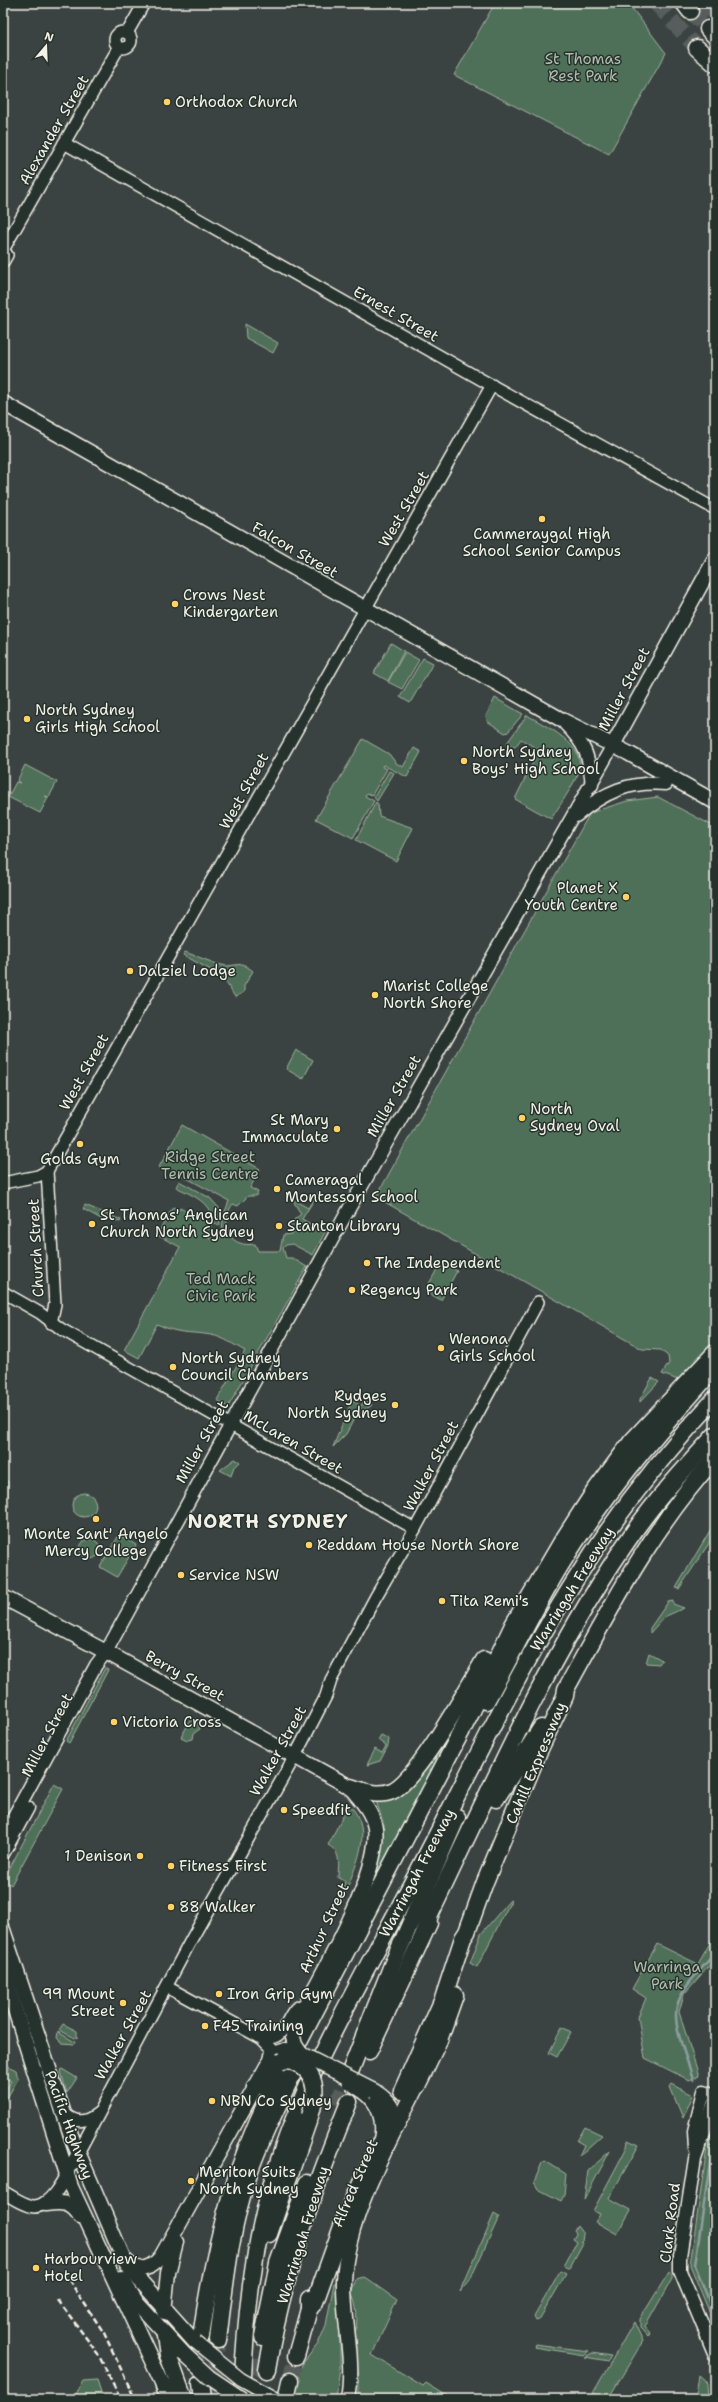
<svg xmlns="http://www.w3.org/2000/svg" width="718" height="2402" viewBox="0 0 718 2402" font-family="'Shantell Sans',sans-serif">
<style>
.green{fill:#507059;stroke:#a2b0a0}
.water{fill:#48656e;stroke:#8d9d9f}
.lines{fill:none;stroke-linecap:round;stroke-linejoin:round}
.stream{stroke:#8d9d9f;stroke-width:2.5}
.motorway-tunnel{stroke:#575d5b;stroke-width:16;stroke-dasharray:16 8;stroke-linecap:butt}
.tertiary-casing{stroke:#f4f1e8;stroke-width:14}
.secondary-casing{stroke:#f4f1e8;stroke-width:15}
.primary-casing{stroke:#f4f1e8;stroke-width:17}
.motorway-casing{stroke:#f4f1e8;stroke-width:19}
.tertiary{stroke:#26332d;stroke-width:11}
.secondary{stroke:#26332d;stroke-width:12}
.primary{stroke:#26332d;stroke-width:14}
.motorway{stroke:#26332d;stroke-width:16}
.rail{stroke:#f4f1e8;stroke-width:2.5;stroke-dasharray:6 3;stroke-linecap:butt}
.secondary-bridge-casing{stroke:#f4f1e8;stroke-width:15;stroke-linecap:butt}
.primary-bridge-casing{stroke:#f4f1e8;stroke-width:17;stroke-linecap:butt}
.motorway-bridge-casing{stroke:#f4f1e8;stroke-width:19;stroke-linecap:butt}
.secondary-bridge{stroke:#26332d;stroke-width:12}
.primary-bridge{stroke:#26332d;stroke-width:14}
.motorway-bridge{stroke:#26332d;stroke-width:16}
.poi-dot{fill:#ffd166;stroke:#26332d;stroke-width:1.5}
.labels{text-anchor:middle;dominant-baseline:central;stroke-width:3;stroke-linejoin:round;paint-order:stroke}
.park-label{font-size:15px;fill:#b2bdaf;stroke:#26332d}
.poi-label{font-size:15px;fill:#f4f1e8;stroke:#26332d;text-anchor:start}
.street-label{font-size:15px;fill:#f4f1e8;stroke:#26332d}
.district-label{font-size:19px;font-weight:bold;letter-spacing:1px;fill:#f4f1e8;stroke:#26332d}
</style>
<rect width="100%" height="100%" fill="#3b4342"/>
<filter id="ink" filterUnits="userSpaceOnUse"><feTurbulence type="fractalNoise" baseFrequency=".025" numOctaves="2"/><feDisplacementMap in="SourceGraphic" scale="8" xChannelSelector="R" yChannelSelector="G"/><feConvolveMatrix kernelMatrix="1 2 1 2 8 2 1 2 1" color-interpolation-filters="sRGB"/></filter>
<g filter="url(#ink)">
<g class="green">
<polygon points="495,3 628,3 666,53 609,154 454,75"/>
<polygon points="245,324 278,343 273,353 246,338"/>
<polygon points="391,643 404,651 388,681 374,673"/>
<polygon points="405,652 419,660 402,689 388,682"/>
<polygon points="423,658 433,663 410,703 400,697"/>
<polygon points="495,698 523,714 508,732 505,733 487,721 486,716"/>
<path d="M527,715C545,726 589,745 578,774C571,789 560,805 551,819L515,799L539,750L521,739L515,747L507,743Z"/>
<polygon points="363,739 389,754 396,763 403,767 414,748 421,752 407,777 383,765 382,767 387,769 372,795 367,793 365,796 374,801 353,838 316,819"/>
<polygon points="25,765 57,782 49,797 45,796 48,798 40,813 8,797 16,782 20,783 17,781"/>
<polygon points="389,771 394,773 377,801 374,797"/>
<polygon points="658,797 715,827 715,1340 678,1380 662,1374 669,1363 668,1356 660,1350 642,1349 376,1197 590,813 627,801"/>
<polygon points="376,802 378,804 379,816 413,828 396,861 356,840"/>
<polygon points="185,952 217,964 227,966 243,964 253,971 244,986 244,992 235,997 222,976 183,955"/>
<polygon points="296,1050 313,1060 303,1079 286,1069"/>
<path d="M182,1125L260,1169L250,1188L258,1192L256,1196H248L238,1206L233,1204C227,1210 225,1225 229,1232L228,1234C235,1243 244,1246 255,1244L258,1251H280L283,1235L291,1234L292,1229L289,1224L301,1214L292,1199L308,1208L320,1190L302,1219L325,1232L313,1255L292,1244L286,1245L283,1248L286,1258H292L307,1267L228,1407L217,1400L245,1351C234,1345 223,1337 211,1335C188,1331 180,1335 157,1324L139,1358L124,1350L180,1247L157,1235L173,1207L179,1210L180,1208L211,1225L210,1227L213,1229L209,1238L218,1239L222,1236L223,1217L229,1201L168,1168L166,1171L159,1167Z"/>
<path d="M179,1181L210,1198L219,1208L220,1226L211,1221C213,1202 189,1194 176,1187Z"/>
<polygon points="85,1205 121,1220 120,1222 105,1217 103,1220 83,1209"/>
<polygon points="441,1262 457,1271 441,1300 425,1291"/>
<polygon points="652,1378 659,1382 640,1402 640,1399"/>
<polygon points="352,1400 361,1406 364,1401 372,1405 355,1417 346,1434 333,1447"/>
<polygon points="235,1459 240,1462 233,1469 231,1476 220,1470"/>
<circle cx="84" cy="1505" r="12"/>
<polygon points="715,1522 715,1534 679,1589 676,1588"/>
<polygon points="119,1535 136,1545 117,1577 100,1567"/>
<circle cx="90" cy="1549" r="10"/>
<polygon points="673,1601 673,1604 684,1608 664,1617 650,1633 650,1628 668,1602"/>
<polygon points="649,1653 662,1660 659,1664 646,1663"/>
<polygon points="492,1655 299,2029 381,1857 384,1825 376,1801 383,1800"/>
<polygon points="105,1668 108,1670 69,1743 66,1741"/>
<polygon points="196,1719 200,1729 194,1733 193,1739 187,1740 181,1737 190,1721"/>
<polygon points="381,1735 389,1739 388,1746 380,1761 367,1765 375,1749 382,1753 386,1746 378,1740"/>
<polygon points="54,1784 63,1789 11,1885 6,1881 6,1875"/>
<path d="M349,1804C376,1833 354,1867 343,1899L340,1898L345,1881L338,1878C338,1864 342,1853 328,1845Z"/>
<polygon points="510,1900 511,1901 477,1967 470,1963 481,1934"/>
<polygon points="715,1934 715,1959 684,1994 679,2012 699,2076 689,2080 645,2058 638,2017 646,1998 632,1989 657,1944 698,1964"/>
<polygon points="63,2024 77,2031 77,2039 59,2030"/>
<polygon points="562,2027 571,2032 557,2057 549,2053"/>
<polygon points="58,2032 75,2042 74,2044 62,2043 57,2038"/>
<polygon points="8,2066 16,2070 18,2079 3,2105 3,2088 6,2090 11,2081 3,2077 4,2067"/>
<polygon points="62,2069 77,2078 67,2093 61,2072"/>
<polygon points="672,2084 693,2095 683,2118 670,2087"/>
<polygon points="585,2127 602,2135 579,2156 584,2145 577,2141"/>
<polygon points="715,2132 715,2326 690,2265 708,2141"/>
<polygon points="628,2140 639,2145 609,2198 631,2210 617,2234 596,2222 600,2214 593,2211 627,2147"/>
<polygon points="610,2151 584,2200 588,2171"/>
<polygon points="545,2161 566,2174 564,2195 561,2201 538,2189 534,2182 542,2163"/>
<polygon points="494,2214 499,2217 470,2280 460,2292"/>
<polygon points="577,2226 583,2234 582,2242 583,2243 569,2269 564,2266 577,2242 573,2239 576,2234 574,2231"/>
<polygon points="560,2271 566,2274 539,2320 536,2321 534,2317"/>
<polygon points="669,2272 672,2274 672,2279 645,2327 650,2333 648,2337 640,2328 640,2319"/>
<path d="M364,2277L397,2300L372,2355L423,2386L426,2383L452,2399H359V2379L354,2335C359,2325 357,2302 351,2293L356,2279Z"/>
<polygon points="334,2283 340,2283 340,2367 336,2399 291,2399 296,2378 303,2363 318,2344 326,2325"/>
<polygon points="634,2322 643,2341 608,2399 593,2393"/>
<polygon points="535,2344 589,2351 584,2355 534,2347"/>
<polygon points="592,2353 611,2356 608,2361 585,2357"/>
<polygon points="699,2376 707,2383 708,2399 695,2399"/>
<polygon points="97,2380 103,2398 74,2398 83,2381"/>
</g>
<polygon class="water" points="4,1481 8,1481 8,1511 3,1511"/>
<g class="lines">
<g class="stream">
<path d="M693,2079C688,2061 675,2032 676,2013C677,1991 701,1970 714,1954"/>
<polyline points="714,2136 695,2265 715,2316"/>
</g>
<g class="motorway-tunnel">
<polyline points="656,3 697,48"/>
<polyline points="699,3 713,19"/>
<polyline points="690,11 708,29"/>
<polyline points="337,2105 350,2072"/>
<polyline points="290,2381 296,2356"/>
<polyline points="201,2382 201,2337"/>
<polyline points="215,2399 218,2340"/>
<polyline points="255,2399 261,2356"/>
</g>
<g class="tertiary-casing">
<g id="tertiary">
<circle cx="123" cy="40" r="8"/>
<polyline points="127,33 144,3"/>
<polyline points="64,143 482,380 715,509"/>
<polyline points="3,249 7,255 3,262"/>
<polyline points="3,250 119,47"/>
<polyline points="47,1171 55,1304 51,1323"/>
<polyline points="3,1183 38,1176 47,1171 492,385"/>
<polyline points="3,1292 40,1313 61,1329 415,1529"/>
<polyline points="167,1987 261,2038 272,2049 269,2062"/>
<path d="M258,2036C285,2044 283,2023 295,2009C297,2007 303,2005 306,2004"/>
<path d="M63,2112C75,2124 85,2123 98,2113"/>
<polyline points="78,2153 191,1940 295,1756 326,1696 331,1680 375,1598 415,1529 538,1302"/>
</g>
</g>
<g class="secondary-casing">
<g id="secondary">
<path d="M565,724C586,745 589,756 592,785"/>
<path d="M576,816C604,792 629,781 666,784"/>
<polyline points="3,1836 96,1665 106,1652 350,1207 613,745"/>
<polyline points="3,1854 28,1808"/>
<polyline points="715,2100 695,2159 680,2256 680,2271 715,2355"/>
<polyline points="695,2149 694,2131 704,2091 715,2095"/>
<path d="M3,2192C12,2197 21,2204 31,2206C53,2211 69,2168 78,2153"/>
</g>
</g>
<g class="primary-casing">
<g id="primary">
<polyline points="3,403 562,720 628,753 715,802"/>
<polyline points="613,745 715,559"/>
<path d="M3,1597L106,1652L350,1787C360,1799 372,1811 375,1828C382,1874 317,1983 294,2026L293,2037"/>
<polyline points="3,1930 72,2138 123,2257 135,2275 195,2342"/>
<polyline points="3,1972 71,2187 164,2387"/>
<path d="M374,2091C387,2099 398,2111 396,2128"/>
<path d="M45,2204C61,2202 71,2201 80,2216"/>
<path d="M127,2262C139,2273 151,2269 161,2257L267,2066L277,2053L286,2050"/>
<polyline points="121,2278 138,2304 185,2355"/>
<polyline points="164,2312 168,2273 176,2242"/>
<path d="M348,2399C355,2361 343,2320 344,2281C346,2219 389,2142 417,2086"/>
</g>
</g>
<g class="motorway-casing">
<g id="motorway">
<polyline points="684,3 690,11"/>
<polyline points="708,29 715,36"/>
<polyline points="697,48 715,64"/>
<path d="M486,1701C511,1657 533,1610 560,1566C604,1494 659,1430 715,1368"/>
<path d="M350,1787C364,1791 378,1797 392,1791C417,1780 468,1688 484,1660"/>
<polyline points="496,1799 541,1728"/>
<path d="M424,1932L430,1915C493,1784 551,1649 635,1530C659,1496 687,1466 715,1435"/>
<polyline points="300,2040 471,1713 513,1625 561,1543 594,1492 632,1441 715,1353"/>
<polyline points="369,2051 429,1923"/>
<polyline points="350,2072 392,1965 457,1817"/>
<polyline points="417,2086 439,2040 455,1995"/>
<polyline points="255,2087 265,2083 274,2067"/>
<path d="M402,2091L443,1999L463,1938L467,1932L485,1882L539,1751L565,1696L566,1689C610,1609 653,1526 715,1458"/>
<polyline points="269,2234 310,2116"/>
<path d="M309,2309L315,2302L344,2221L382,2139C386,2121 380,2102 365,2091"/>
<polyline points="165,2335 168,2355 184,2399"/>
<path d="M201,2337C215,2238 237,2152 286,2064"/>
<polyline points="263,2337 278,2263 307,2183"/>
<path d="M218,2340C225,2283 231,2225 250,2170C263,2134 280,2101 296,2067"/>
<polyline points="296,2356 309,2309 309,2299"/>
<path d="M267,2370C282,2278 314,2189 349,2102"/>
<polyline points="201,2383 203,2399"/>
<polyline points="164,2387 170,2399"/>
<path d="M242,2399C245,2323 252,2249 274,2176C304,2075 362,1979 411,1885C464,1784 513,1679 574,1582C615,1516 662,1455 715,1399"/>
<polyline points="286,2399 290,2381"/>
</g>
</g>
<use href="#tertiary" class="tertiary"/>
<use href="#secondary" class="secondary"/>
<use href="#primary" class="primary"/>
<use href="#motorway" class="motorway"/>
<g class="rail">
<polyline points="69,2280 104,2333 135,2399"/>
<polyline points="58,2300 98,2354 121,2399"/>
</g>
<g class="secondary-bridge-casing">
<polyline id="secondary-bridge" points="195,2342 241,2379 277,2399"/>
</g>
<g class="primary-bridge-casing">
<g id="primary-bridge">
<polyline points="293,2037 295,2045 301,2054"/>
<polyline points="286,2050 301,2054 374,2091"/>
<polyline points="185,2355 209,2377 242,2399"/>
</g>
</g>
<g class="motorway-bridge-casing">
<g id="motorway-bridge">
<path d="M280,2062C287,2059 294,2060 300,2065C319,2078 316,2097 310,2116"/>
<polyline points="350,2081 365,2091"/>
</g>
</g>
<use href="#secondary-bridge" class="secondary-bridge"/>
<use href="#primary-bridge" class="primary-bridge"/>
<use href="#motorway-bridge" class="motorway-bridge"/>
</g>
</g>
<g class="poi-dot">
<circle cx="167" cy="102" r="4"/>
<circle cx="542" cy="519" r="4"/>
<circle cx="175" cy="604" r="4"/>
<circle cx="27" cy="719" r="4"/>
<circle cx="464" cy="761" r="4"/>
<circle cx="626" cy="897" r="4"/>
<circle cx="130" cy="971" r="4"/>
<circle cx="375" cy="995" r="4"/>
<circle cx="522" cy="1118" r="4"/>
<circle cx="337" cy="1129" r="4"/>
<circle cx="80" cy="1144" r="4"/>
<circle cx="277" cy="1189" r="4"/>
<circle cx="92" cy="1224" r="4"/>
<circle cx="279" cy="1226" r="4"/>
<circle cx="367" cy="1263" r="4"/>
<circle cx="352" cy="1290" r="4"/>
<circle cx="441" cy="1348" r="4"/>
<circle cx="173" cy="1367" r="4"/>
<circle cx="395" cy="1405" r="4"/>
<circle cx="96" cy="1519" r="4"/>
<circle cx="309" cy="1545" r="4"/>
<circle cx="181" cy="1575" r="4"/>
<circle cx="442" cy="1601" r="4"/>
<circle cx="114" cy="1722" r="4"/>
<circle cx="284" cy="1810" r="4"/>
<circle cx="140" cy="1856" r="4"/>
<circle cx="171" cy="1866" r="4"/>
<circle cx="171" cy="1907" r="4"/>
<circle cx="219" cy="1994" r="4"/>
<circle cx="123" cy="2003" r="4"/>
<circle cx="205" cy="2026" r="4"/>
<circle cx="212" cy="2101" r="4"/>
<circle cx="191" cy="2181" r="4"/>
<circle cx="36" cy="2268" r="4"/>
</g>
<g class="labels">
<g class="park-label">
<text x="583" y="59">St Thomas<tspan x="583" dy="17">Rest Park</tspan></text>
<text x="210" y="1157">Ridge Street<tspan x="210" dy="17">Tennis Centre</tspan></text>
<text x="221" y="1279">Ted Mack<tspan x="221" dy="17">Civic Park</tspan></text>
<text x="667" y="1967">Warringa<tspan x="667" dy="17">Park</tspan></text>
</g>
<g class="poi-label">
<text x="175" y="102">Orthodox Church</text>
<text x="542" y="534" text-anchor="middle">Cammeraygal High<tspan x="542" dy="17">School Senior Campus</tspan></text>
<text x="183" y="595">Crows Nest<tspan x="183" dy="17">Kindergarten</tspan></text>
<text x="35" y="710">North Sydney<tspan x="35" dy="17">Girls High School</tspan></text>
<text x="472" y="752">North Sydney<tspan x="472" dy="17">Boys' High School</tspan></text>
<text x="618" y="888" text-anchor="end">Planet X<tspan x="618" dy="17">Youth Centre</tspan></text>
<text x="138" y="971">Dalziel Lodge</text>
<text x="383" y="986">Marist College<tspan x="383" dy="17">North Shore</tspan></text>
<text x="530" y="1109">North<tspan x="530" dy="17">Sydney Oval</tspan></text>
<text x="329" y="1120" text-anchor="end">St Mary<tspan x="329" dy="17">Immaculate</tspan></text>
<text x="80" y="1159" text-anchor="middle">Golds Gym</text>
<text x="285" y="1180">Cameragal<tspan x="285" dy="17">Montessori School</tspan></text>
<text x="100" y="1215">St Thomas' Anglican<tspan x="100" dy="17">Church North Sydney</tspan></text>
<text x="287" y="1226">Stanton Library</text>
<text x="375" y="1263">The Independent</text>
<text x="360" y="1290">Regency Park</text>
<text x="449" y="1339">Wenona<tspan x="449" dy="17">Girls School</tspan></text>
<text x="181" y="1358">North Sydney<tspan x="181" dy="17">Council Chambers</tspan></text>
<text x="387" y="1396" text-anchor="end">Rydges<tspan x="387" dy="17">North Sydney</tspan></text>
<text x="96" y="1534" text-anchor="middle">Monte Sant' Angelo<tspan x="96" dy="17">Mercy College</tspan></text>
<text x="317" y="1545">Reddam House North Shore</text>
<text x="189" y="1575">Service NSW</text>
<text x="450" y="1601">Tita Remi's</text>
<text x="122" y="1722">Victoria Cross</text>
<text x="292" y="1810">Speedfit</text>
<text x="132" y="1856" text-anchor="end">1 Denison</text>
<text x="179" y="1866">Fitness First</text>
<text x="179" y="1907">88 Walker</text>
<text x="115" y="1994" text-anchor="end">99 Mount<tspan x="115" dy="17">Street</tspan></text>
<text x="227" y="1994">Iron Grip Gym</text>
<text x="213" y="2026">F45 Training</text>
<text x="220" y="2101">NBN Co Sydney</text>
<text x="199" y="2172">Meriton Suits<tspan x="199" dy="17">North Sydney</tspan></text>
<text x="44" y="2259">Harbourview<tspan x="44" dy="17">Hotel</tspan></text>
</g>
<g class="street-label">
<text transform="translate(54 130) rotate(-60)">Alexander Street</text>
<text transform="translate(396 314) rotate(30)">Ernest Street</text>
<text transform="translate(404 509) rotate(-60)">West Street</text>
<text transform="translate(295 550) rotate(30)">Falcon Street</text>
<text transform="translate(624 689) rotate(-62)">Miller Street</text>
<text transform="translate(244 791) rotate(-61)">West Street</text>
<text transform="translate(84 1072) rotate(-61)">West Street</text>
<text transform="translate(394 1096) rotate(-60)">Miller Street</text>
<text transform="translate(36 1248) rotate(-93)">Church Street</text>
<text transform="translate(202 1442) rotate(-61)">Miller Street</text>
<text transform="translate(293 1442) rotate(30)">McLaren Street</text>
<text transform="translate(431 1466) rotate(-62)">Walker Street</text>
<text transform="translate(572 1589) rotate(-58)">Warringah Freeway</text>
<text transform="translate(185 1676) rotate(29)">Berry Street</text>
<text transform="translate(47 1735) rotate(-62)">Miller Street</text>
<text transform="translate(278 1751) rotate(-61)">Walker Street</text>
<text transform="translate(536 1763) rotate(-67)">Cahill Expressway</text>
<text transform="translate(417 1873) rotate(-62)">Warringah Freeway</text>
<text transform="translate(324 1928) rotate(-65)">Arthur Street</text>
<text transform="translate(123 2035) rotate(-61)">Walker Street</text>
<text transform="translate(69 2125) rotate(70)">Pacific Highway</text>
<text transform="translate(355 2183) rotate(-67)">Alfred Street</text>
<text transform="translate(670 2223) rotate(-83)">Clark Road</text>
<text transform="translate(303 2235) rotate(-73)">Warringah Freeway</text>
</g>
<g class="district-label">
<text x="268" y="1521">NORTH SYDNEY</text>
</g>
</g>
<rect width="718" height="2402" fill="none" stroke="#26332d" stroke-width="16"/>
<rect x="8" y="8" width="702" height="2386" fill="none" stroke="#f4f1e8" stroke-width="1.5" filter="url(#ink)"/>
<g transform="translate(46 46) rotate(19)" stroke="#26332d" stroke-width="3" paint-order="stroke">
<path d="M0-3L7 15L0 10L-7 15Z" fill="#f4f1e8"/>
<text y="-6" font-size="11" font-weight="bold" text-anchor="middle" fill="#f4f1e8">N</text>
</g>
</svg>
